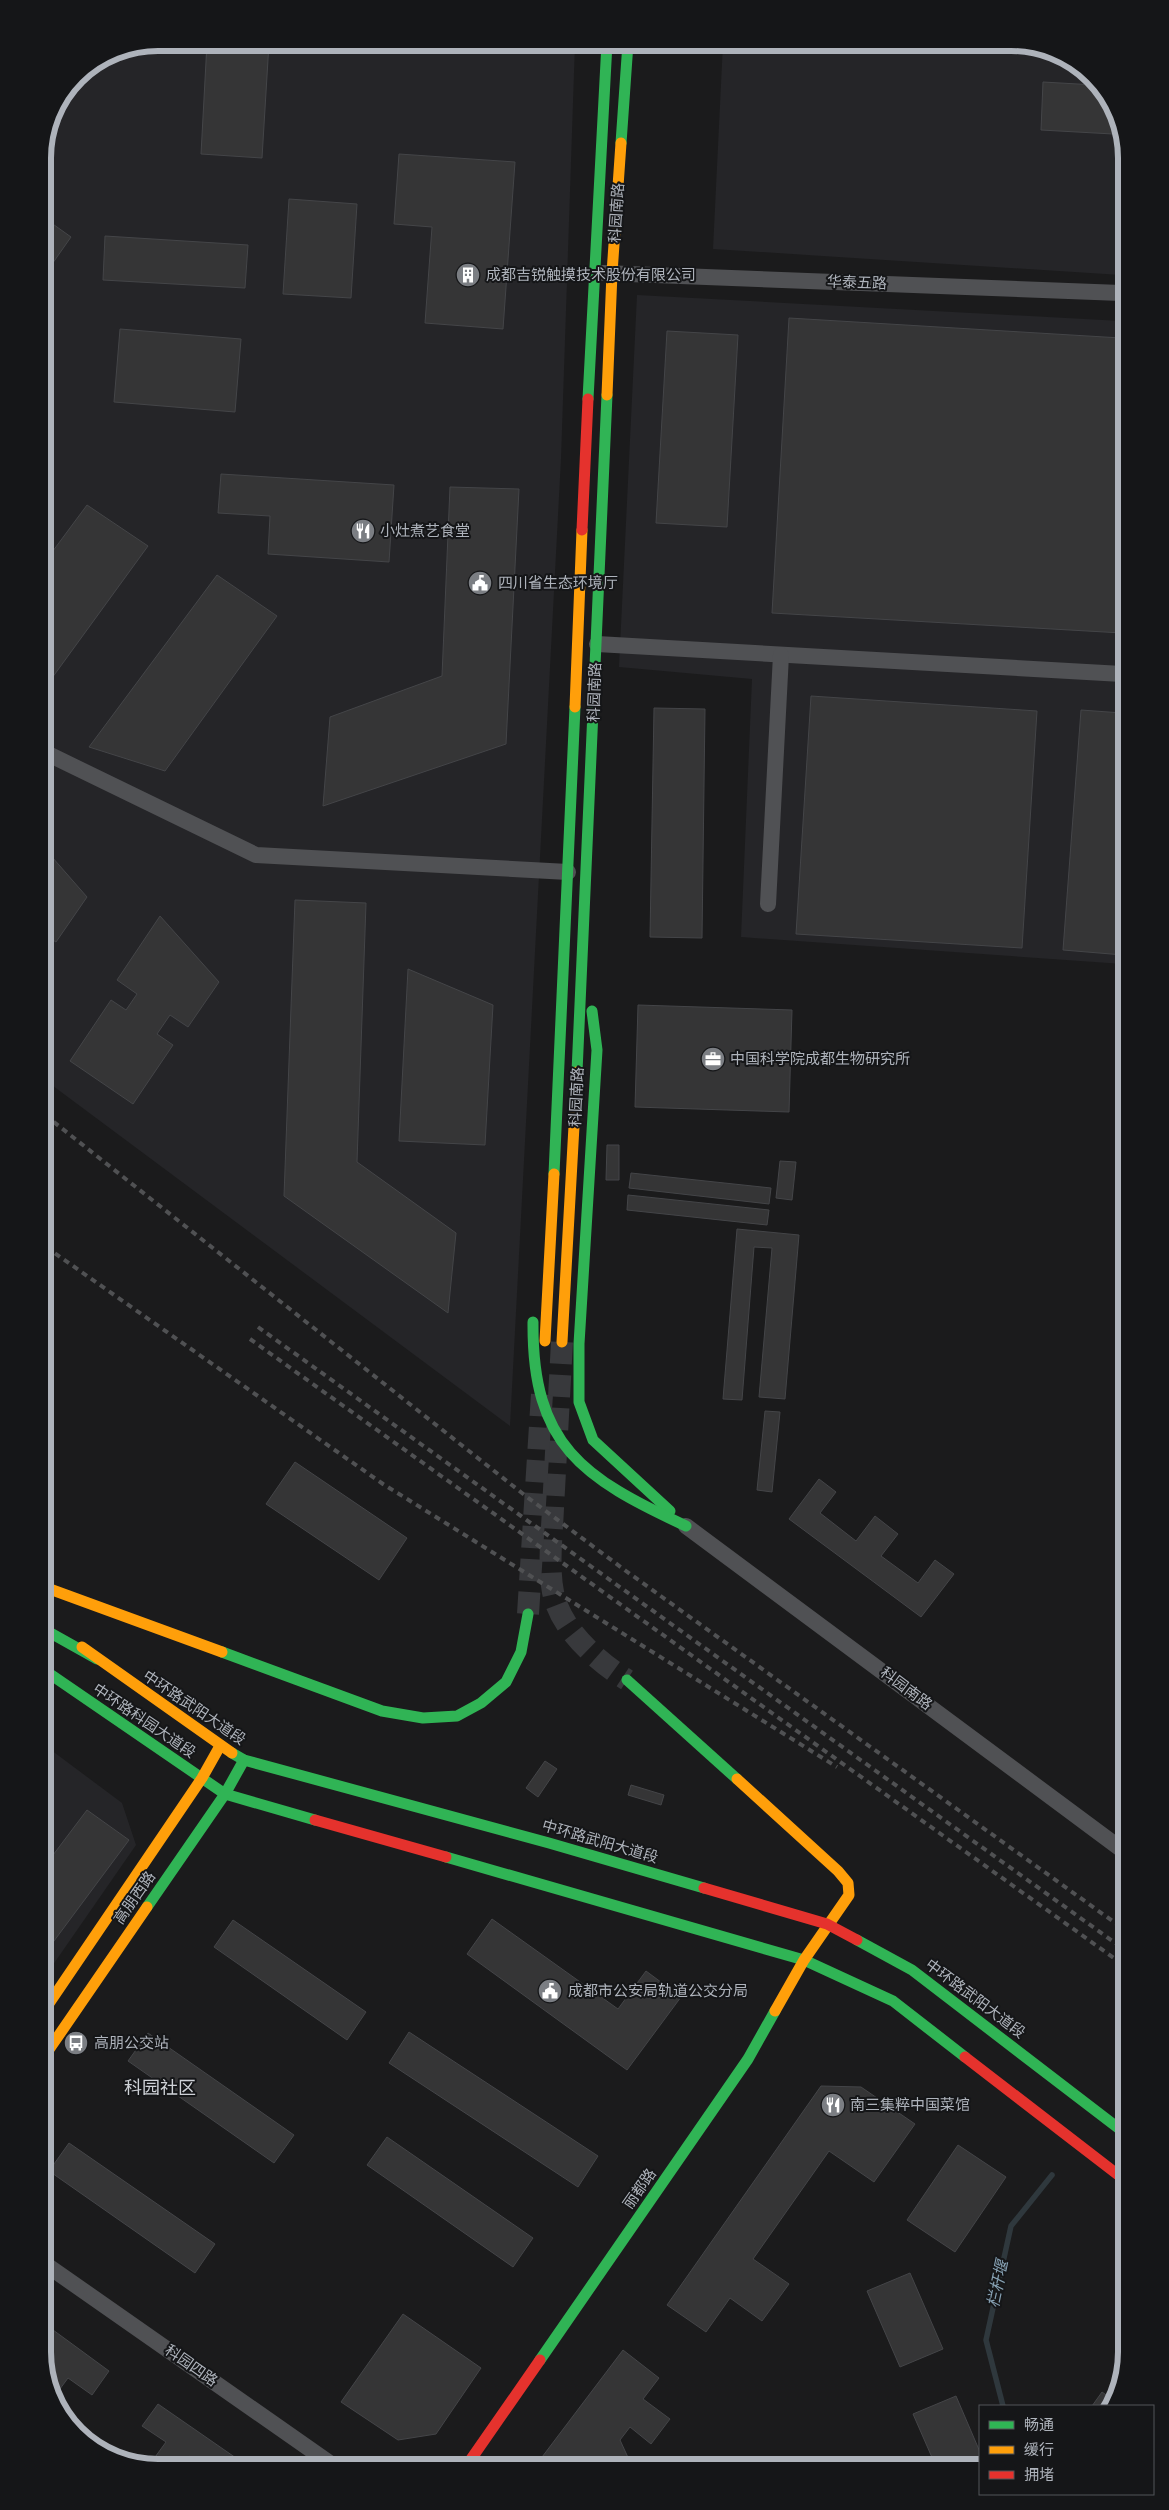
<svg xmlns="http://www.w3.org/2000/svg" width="1169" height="2510" viewBox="0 0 1169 2510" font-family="'Source Sans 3','Noto Sans SC',sans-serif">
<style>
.built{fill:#252528}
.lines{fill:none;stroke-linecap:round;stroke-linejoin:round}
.stream{stroke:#2f383d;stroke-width:5.5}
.building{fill:#353536;stroke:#444548}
.secondary-tunnel{stroke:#38393c;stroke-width:22;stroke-dasharray:22 11;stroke-linecap:butt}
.street{stroke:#505154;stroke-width:16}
.fast{stroke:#30b455;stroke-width:11}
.slow{stroke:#ff9f0a;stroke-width:11}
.jam{stroke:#e5322d;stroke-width:11}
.rail{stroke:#505153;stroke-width:4;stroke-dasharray:6 5;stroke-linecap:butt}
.labels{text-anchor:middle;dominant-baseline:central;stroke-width:4;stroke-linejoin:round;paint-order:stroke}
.street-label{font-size:15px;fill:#aeb3bb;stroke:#151618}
.poi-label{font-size:15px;fill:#aeb3bb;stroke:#151618;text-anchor:start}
.water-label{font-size:16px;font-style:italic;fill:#87a2b4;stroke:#151618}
.quarter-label{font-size:18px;fill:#cfd2d7;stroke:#151618}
.rim{fill:none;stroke:#aeb3bb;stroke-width:6}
</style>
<rect width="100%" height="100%" fill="#1b1b1c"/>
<g class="built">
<polygon points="158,43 575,43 561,459 510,1426 45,1080 43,151 51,113 77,76 114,51"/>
<polygon points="723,43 1019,43 1081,66 1120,121 1121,275 713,249"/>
<polygon points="637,295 1121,321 1123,964 741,937 752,679 619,667"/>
<polygon points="47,1747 122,1803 136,1845 48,1972"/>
</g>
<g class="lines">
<polyline class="stream" points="1003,2406 986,2340 1011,2226 1052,2175"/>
</g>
<g class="building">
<polygon points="207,43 269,43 262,158 201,154"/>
<polygon points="1043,82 1095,85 1114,111 1113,134 1041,130"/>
<polygon points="399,154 515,162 503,329 425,323 432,227 394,224"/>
<polygon points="289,199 357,204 351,298 283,294"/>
<polygon points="43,217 71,237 43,277"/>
<polygon points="105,236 248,245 245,288 103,280"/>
<polygon points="789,318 1121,338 1122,633 772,613"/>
<polygon points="120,329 241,339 235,412 114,402"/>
<polygon points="667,331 738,335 727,527 656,523"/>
<polygon points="221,474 394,485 389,562 268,554 270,516 218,513"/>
<polygon points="450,487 519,489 506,744 323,806 330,717 442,676"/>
<polygon points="87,505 148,546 44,689 44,563"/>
<polygon points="217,575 277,616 165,771 89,747"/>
<polygon points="811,696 1037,711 1022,948 796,934"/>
<polygon points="654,708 705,709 702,938 650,937"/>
<polygon points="1081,710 1122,713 1123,955 1063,950"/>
<polygon points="45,849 87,897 56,942 45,935"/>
<polygon points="295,900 366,903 357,1162 456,1233 448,1313 284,1196"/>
<polygon points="160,916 219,982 188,1027 170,1015 157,1034 173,1045 133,1104 70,1061 111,1000 126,1010 137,994 117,980"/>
<polygon points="408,969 493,1005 485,1145 399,1141"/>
<polygon points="638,1005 792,1010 789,1112 635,1107"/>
<polygon points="607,1145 619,1145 619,1180 606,1180"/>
<polygon points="780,1161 796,1162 792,1200 776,1198"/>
<polygon points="631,1173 771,1188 769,1204 629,1188"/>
<polygon points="628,1195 769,1210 767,1225 627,1210"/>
<polygon points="737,1229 799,1235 785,1399 759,1397 772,1248 754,1247 742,1400 723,1399"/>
<polygon points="765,1411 780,1412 772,1492 757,1490"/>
<polygon points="295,1462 407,1538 379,1580 266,1504"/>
<polygon points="819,1479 836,1492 820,1513 856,1541 875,1516 898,1534 881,1556 918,1583 935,1560 954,1574 921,1617 789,1519"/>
<polygon points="545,1761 557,1769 538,1797 526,1788"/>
<polygon points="631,1785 664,1795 661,1805 628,1795"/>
<polygon points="87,1810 129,1840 51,1945 48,1942 47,1863"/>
<polygon points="492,1919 618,2009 646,1971 681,1997 627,2070 467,1954"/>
<polygon points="233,1920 366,2012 347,2040 214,1947"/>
<polygon points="409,2032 598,2156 578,2187 389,2063"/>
<polygon points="148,2033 294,2135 274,2163 128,2061"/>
<polygon points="821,2086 861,2087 915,2124 874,2182 829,2151 753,2259 789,2284 762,2321 730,2298 706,2332 667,2305"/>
<polygon points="387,2137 533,2238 513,2267 367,2165"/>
<polygon points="69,2143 215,2244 195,2273 49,2171"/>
<polygon points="958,2145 1006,2177 955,2252 907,2220"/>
<polygon points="910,2273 943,2349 900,2367 867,2291"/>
<polygon points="403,2314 481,2368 436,2434 398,2440 341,2402"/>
<polygon points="49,2327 109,2371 92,2395 68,2378 54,2397 49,2389"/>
<polygon points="623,2350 659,2378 643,2399 670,2419 651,2444 630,2427 620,2440 631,2464 536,2465"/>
<polygon points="1102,2392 1112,2399 1110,2406 1092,2406"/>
<polygon points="956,2396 980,2452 980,2462 934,2462 913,2414"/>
<polygon points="158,2404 249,2467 205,2467 189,2456 182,2467 155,2467 150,2464 166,2442 142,2426"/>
</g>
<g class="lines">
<g class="secondary-tunnel">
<path d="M562,1342C559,1397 556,1453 553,1508C552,1534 548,1567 553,1592C560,1629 597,1661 627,1680"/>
<polyline points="528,1614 542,1394"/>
</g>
<g class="street">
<polyline points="603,273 1121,293"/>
<polyline points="597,644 1122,674"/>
<polyline points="44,752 256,855 568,872"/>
<polyline points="768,904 781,655"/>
<polyline points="686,1526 1125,1852"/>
<polyline points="48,2266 334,2466"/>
</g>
<g class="fast">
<polyline points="621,143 628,43"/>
<polyline points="588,399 607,43"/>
<polyline points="592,1011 597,1050 579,1344 579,1402 593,1440 670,1511"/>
<polyline points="577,1072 607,395"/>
<polyline points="554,1174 575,707"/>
<path d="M533,1322C532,1446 583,1478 686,1526"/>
<polyline points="47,1631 97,1659"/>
<polyline points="222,1652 382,1711 423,1718 457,1716 481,1703 506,1682 521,1652 528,1614"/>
<polyline points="47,1672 225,1794 315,1820"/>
<polyline points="627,1680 737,1779"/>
<polyline points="232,1753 244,1760 549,1843 704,1888"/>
<polyline points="446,1857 804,1960 893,2001 965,2057"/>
<polyline points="147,1907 225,1794 244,1760"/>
<polyline points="857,1940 912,1970 1126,2134"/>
<polyline points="540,2360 748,2059 775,2011"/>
</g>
<g class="slow">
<polyline points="607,395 612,273 621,143"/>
<polyline points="575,707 582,530"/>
<polyline points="545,1341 554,1174"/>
<polyline points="562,1342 577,1072"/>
<polyline points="47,1588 222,1652"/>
<polyline points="82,1647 232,1753"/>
<polyline points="737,1779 838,1871 848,1883 849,1895 804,1960 775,2011"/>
<polyline points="48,2005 202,1778 220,1746"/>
<polyline points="48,2051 147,1907"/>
</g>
<g class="jam">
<polyline points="582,530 588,399"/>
<polyline points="315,1820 446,1857"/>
<polyline points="704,1888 827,1924 857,1940"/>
<polyline points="965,2057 1126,2181"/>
<polyline points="467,2465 540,2360"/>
</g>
<g class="rail">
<polyline points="45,1115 527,1497 626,1571 1125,1930"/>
<polyline points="46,1247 383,1484 837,1767"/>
<polyline points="258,1327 1125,1950"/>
<polyline points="250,1339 1125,1966"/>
</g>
</g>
<defs>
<g id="building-disc" transform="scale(1.25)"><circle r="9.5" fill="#7b7e83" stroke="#151618"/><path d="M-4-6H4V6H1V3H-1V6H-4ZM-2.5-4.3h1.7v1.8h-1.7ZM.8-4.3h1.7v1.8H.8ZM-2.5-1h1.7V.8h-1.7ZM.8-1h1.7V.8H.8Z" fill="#fff"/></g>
<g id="restaurant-disc" transform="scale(1.25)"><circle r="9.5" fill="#7b7e83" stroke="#151618"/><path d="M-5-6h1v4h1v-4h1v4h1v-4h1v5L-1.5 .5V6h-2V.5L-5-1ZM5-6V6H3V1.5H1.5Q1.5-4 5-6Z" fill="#fff"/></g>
<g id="civic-disc" transform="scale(1.25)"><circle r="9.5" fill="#7b7e83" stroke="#151618"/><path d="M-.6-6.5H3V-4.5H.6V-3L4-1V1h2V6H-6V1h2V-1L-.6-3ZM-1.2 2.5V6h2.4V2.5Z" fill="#fff"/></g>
<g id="office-disc" transform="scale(1.25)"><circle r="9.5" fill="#7b7e83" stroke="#151618"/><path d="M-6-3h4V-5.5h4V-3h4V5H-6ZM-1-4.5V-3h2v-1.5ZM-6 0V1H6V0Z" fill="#fff"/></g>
<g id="bus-disc" transform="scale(1.25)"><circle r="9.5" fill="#7b7e83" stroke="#151618"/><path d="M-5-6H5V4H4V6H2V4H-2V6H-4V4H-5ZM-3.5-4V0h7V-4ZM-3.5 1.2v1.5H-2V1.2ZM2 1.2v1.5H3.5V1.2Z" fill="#fff"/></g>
</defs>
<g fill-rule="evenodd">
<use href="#building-disc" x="468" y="275"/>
<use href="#restaurant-disc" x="363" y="531"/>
<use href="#civic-disc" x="480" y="583"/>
<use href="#office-disc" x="713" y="1059"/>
<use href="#civic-disc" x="550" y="1991"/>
<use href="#bus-disc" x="76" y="2043"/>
<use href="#restaurant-disc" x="833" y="2105"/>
</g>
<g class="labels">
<g class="street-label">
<text transform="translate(617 213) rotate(-86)">科园南路</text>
<text transform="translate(857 283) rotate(2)">华泰五路</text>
<text transform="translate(595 692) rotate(-88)">科园南路</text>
<text transform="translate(577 1097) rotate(-87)">科园南路</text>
<text transform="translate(906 1689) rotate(37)">科园南路</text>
<text transform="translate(194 1708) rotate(34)">中环路武阳大道段</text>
<text transform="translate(144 1721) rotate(34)">中环路科园大道段</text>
<text transform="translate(600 1842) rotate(16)">中环路武阳大道段</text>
<text transform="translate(135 1898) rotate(-55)">高朋西路</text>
<text transform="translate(975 1999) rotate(37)">中环路武阳大道段</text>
<text transform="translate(640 2189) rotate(-55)">丽都路</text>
<text transform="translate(191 2366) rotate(35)">科园四路</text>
</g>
<g class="poi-label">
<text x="486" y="275">成都吉锐触摸技术股份有限公司</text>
<text x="380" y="531">小灶煮艺食堂</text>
<text x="498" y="583">四川省生态环境厅</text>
<text x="730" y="1059">中国科学院成都生物研究所</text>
<text x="568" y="1991">成都市公安局轨道公交分局</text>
<text x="94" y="2043">高朋公交站</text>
<text x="850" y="2105">南三集粹中国菜馆</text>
</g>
<g class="water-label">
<text transform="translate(998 2284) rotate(-78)">栏杆堰</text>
</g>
<g class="quarter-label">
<text x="160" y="2088">科园社区</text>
</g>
</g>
<path d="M0 0H1169V2510H0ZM158 51H1011A107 107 0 0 1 1118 158V2352A107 107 0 0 1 1011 2459H158A107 107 0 0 1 51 2352V158A107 107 0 0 1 158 51Z" fill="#151618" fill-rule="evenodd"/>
<path class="rim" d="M158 51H1011A107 107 0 0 1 1118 158V2352A107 107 0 0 1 1011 2459H158A107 107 0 0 1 51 2352V158A107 107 0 0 1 158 51Z"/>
<rect x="979" y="2405" width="175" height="90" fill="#151618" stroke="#525559"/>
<rect x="989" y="2421" width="25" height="8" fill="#30b455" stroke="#525559"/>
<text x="1024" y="2430" font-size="15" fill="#aeb3bb">畅通</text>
<rect x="989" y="2446" width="25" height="8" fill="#ff9f0a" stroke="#525559"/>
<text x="1024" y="2455" font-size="15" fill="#aeb3bb">缓行</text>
<rect x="989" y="2471" width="25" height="8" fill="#e5322d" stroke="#525559"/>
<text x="1024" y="2480" font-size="15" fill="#aeb3bb">拥堵</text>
</svg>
